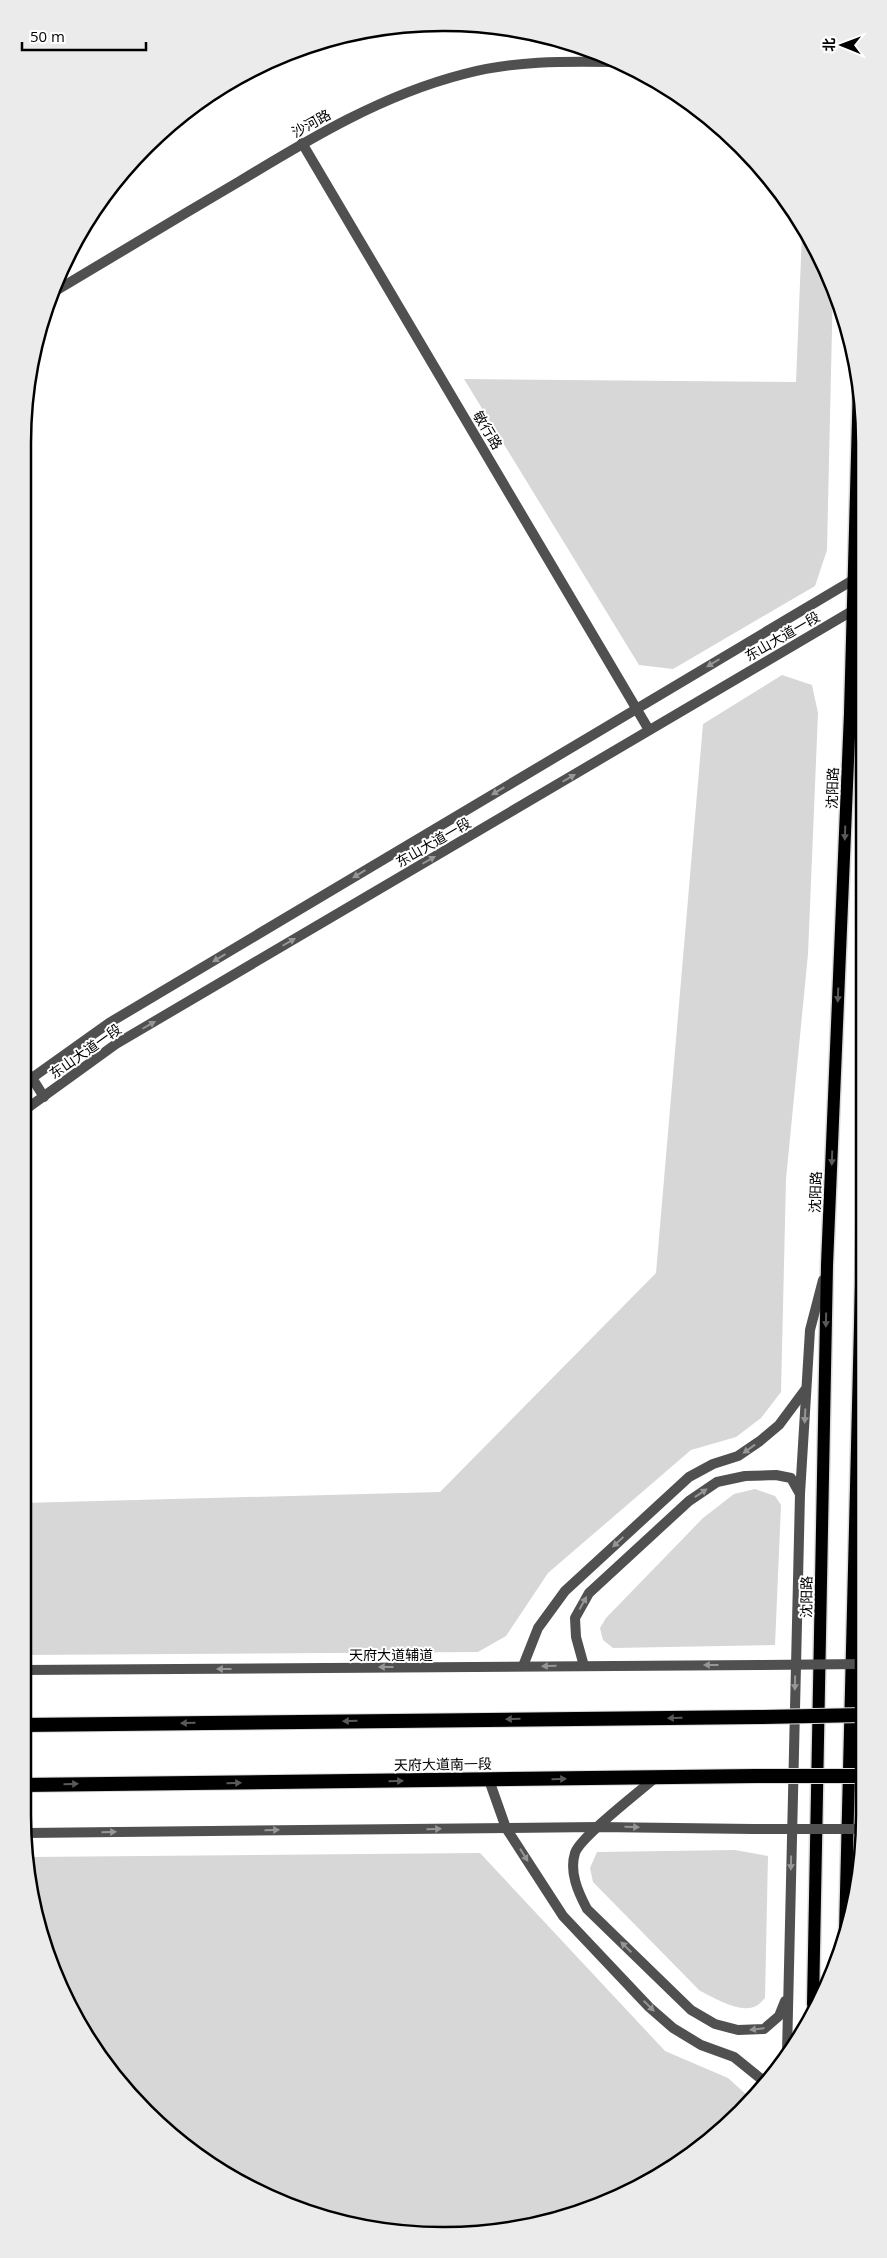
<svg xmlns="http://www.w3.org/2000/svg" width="887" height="2258" viewBox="0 0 887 2258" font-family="'Open Sans','Noto Sans SC',sans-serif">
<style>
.green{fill:#d7d7d7}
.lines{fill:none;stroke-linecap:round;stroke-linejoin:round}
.primary-casing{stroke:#dbdbdb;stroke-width:15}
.trunk-casing{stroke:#dbdbdb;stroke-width:16}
.minor{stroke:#505050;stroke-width:10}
.tertiary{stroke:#505050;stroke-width:10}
.primary{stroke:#000;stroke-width:12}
.trunk{stroke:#000;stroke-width:14}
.trunk-bridge-casing{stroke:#dbdbdb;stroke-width:16;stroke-linecap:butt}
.tertiary-bridge{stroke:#505050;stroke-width:10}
.trunk-bridge{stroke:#000;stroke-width:14}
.oneway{fill:#969696}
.oneway2{fill:#595959}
.labels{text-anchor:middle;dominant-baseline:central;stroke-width:4;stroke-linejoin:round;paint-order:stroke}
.street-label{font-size:14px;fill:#000;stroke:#fff}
.rim{fill:none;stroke:#000;stroke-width:2.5}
</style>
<rect width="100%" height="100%" fill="#fff"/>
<g class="green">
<polygon points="802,233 833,284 827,550 815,586 673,669 639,665 464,379 796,382"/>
<polygon points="782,675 812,685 818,713 808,954 786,1179 781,1392 761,1418 736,1437 691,1450 548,1573 506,1636 478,1652 23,1655 23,1503 440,1492 656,1273 703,724"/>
<polygon points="755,1489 775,1496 781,1505 775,1645 613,1648 603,1640 600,1628 606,1618 703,1518 734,1494"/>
<path d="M735,1850L768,1856L765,1998C763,2000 759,2005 756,2006C740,2014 715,1998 700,1991L593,1882L590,1868L597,1852Z"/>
<polygon points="480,1853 665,2051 728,2078 749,2097 677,2165 605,2203 526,2227 388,2232 308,2213 233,2179 127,2092 79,2025 59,1982 59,1975 56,1975 45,1950 30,1857"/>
</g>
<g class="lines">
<g class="primary-casing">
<g id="primary">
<polyline points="845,1933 863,1203"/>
<polyline points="813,2004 827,1265 850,713 859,382"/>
</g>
</g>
<g class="trunk-casing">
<g id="trunk">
<polyline points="22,1725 759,1717"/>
<polyline points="22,1785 756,1776"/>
</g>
</g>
<g class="minor">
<polyline points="302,143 649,730"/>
<path d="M52,293C114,256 177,218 240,181C311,138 382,95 464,74C513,61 563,61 614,62"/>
<polyline points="22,1068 32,1078 44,1097"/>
</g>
<g class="tertiary">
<polyline points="22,1085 109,1023 853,580 861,581"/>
<polyline points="22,1112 116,1044 852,611 861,603"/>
<polyline points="523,1666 538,1628 565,1591 689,1477 713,1464 738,1456 760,1441 779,1425 805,1390"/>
<polyline points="584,1666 576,1637 575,1618 589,1593 689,1501 717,1482 745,1476 776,1475 791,1478 800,1494"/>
<polyline points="22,1670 760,1665"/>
<path d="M655,1778C640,1791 580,1837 575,1853C569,1872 578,1892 587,1909L691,2010L715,2024L738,2030L764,2029L779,2016L785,2001"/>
<polyline points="489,1780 506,1828 563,1916 649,2007 673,2028 701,2045 734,2057 765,2082"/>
<polyline points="26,1833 598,1827 753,1829"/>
<polyline points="787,2053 800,1494 810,1330 823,1280"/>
</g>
<use href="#primary" class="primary"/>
<use href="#trunk" class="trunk"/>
<g class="trunk-bridge-casing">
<g id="trunk-bridge">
<polyline points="759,1717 864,1715"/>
<polyline points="756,1776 864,1776"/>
</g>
</g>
<g class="tertiary-bridge">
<polyline points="760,1665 864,1664"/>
<polyline points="753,1829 862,1829"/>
</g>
<use href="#trunk-bridge" class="trunk-bridge"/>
</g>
<defs><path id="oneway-solid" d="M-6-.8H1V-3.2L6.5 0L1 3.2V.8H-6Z" transform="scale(1.25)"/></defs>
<g class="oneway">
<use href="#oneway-solid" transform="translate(713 663) rotate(149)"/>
<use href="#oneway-solid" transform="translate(569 778) rotate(-30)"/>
<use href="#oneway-solid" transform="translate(498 791) rotate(149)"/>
<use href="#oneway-solid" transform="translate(429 860) rotate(-30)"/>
<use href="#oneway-solid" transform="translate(359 874) rotate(149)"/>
<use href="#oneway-solid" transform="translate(289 942) rotate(-30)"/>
<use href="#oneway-solid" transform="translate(219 958) rotate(149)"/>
<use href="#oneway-solid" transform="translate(149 1025) rotate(-30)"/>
<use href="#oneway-solid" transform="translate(805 1416) rotate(93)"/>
<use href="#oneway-solid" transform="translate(749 1449) rotate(144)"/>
<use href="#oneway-solid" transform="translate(701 1493) rotate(-34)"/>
<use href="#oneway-solid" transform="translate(618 1542) rotate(137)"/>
<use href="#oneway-solid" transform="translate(583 1603) rotate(-61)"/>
<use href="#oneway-solid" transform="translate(711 1665) rotate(180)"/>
<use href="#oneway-solid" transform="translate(549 1666) rotate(179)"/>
<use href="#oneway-solid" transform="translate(386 1667) rotate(180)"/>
<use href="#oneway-solid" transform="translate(224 1669) rotate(180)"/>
<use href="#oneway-solid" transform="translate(795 1683) rotate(91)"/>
<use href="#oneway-solid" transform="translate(632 1827) rotate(1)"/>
<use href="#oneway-solid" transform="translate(434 1829) rotate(-1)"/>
<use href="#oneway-solid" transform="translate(272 1830) rotate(-1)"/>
<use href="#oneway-solid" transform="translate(109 1832) rotate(-1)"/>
<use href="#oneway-solid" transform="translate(524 1855) rotate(58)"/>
<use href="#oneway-solid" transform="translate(791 1863) rotate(91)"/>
<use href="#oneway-solid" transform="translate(626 1947) rotate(-136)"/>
<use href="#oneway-solid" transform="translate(649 2006) rotate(44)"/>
<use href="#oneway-solid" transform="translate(757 2029) rotate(173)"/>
</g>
<g class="oneway2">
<use href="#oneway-solid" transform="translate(845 833) rotate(92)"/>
<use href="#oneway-solid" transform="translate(838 995) rotate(92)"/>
<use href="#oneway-solid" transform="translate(832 1158) rotate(92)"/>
<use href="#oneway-solid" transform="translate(826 1320) rotate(91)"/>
<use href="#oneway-solid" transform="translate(675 1718) rotate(179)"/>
<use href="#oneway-solid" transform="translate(513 1719) rotate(179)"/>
<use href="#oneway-solid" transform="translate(350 1721) rotate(179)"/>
<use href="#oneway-solid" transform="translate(188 1723) rotate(179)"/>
<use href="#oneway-solid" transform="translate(559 1779) rotate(-1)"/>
<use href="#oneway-solid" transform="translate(396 1781) rotate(-1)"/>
<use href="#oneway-solid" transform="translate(234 1783) rotate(-1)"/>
<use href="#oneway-solid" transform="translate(71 1784) rotate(-1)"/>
</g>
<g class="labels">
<g class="street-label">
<text transform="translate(311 123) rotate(-29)">沙河路</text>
<text transform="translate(488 430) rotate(59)">敏行路</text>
<text transform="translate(782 636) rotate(-30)">东山大道一段</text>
<text transform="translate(832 788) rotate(-88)">沈阳路</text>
<text transform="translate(433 842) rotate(-30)">东山大道一段</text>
<text transform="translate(85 1051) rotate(-35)">东山大道一段</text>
<text transform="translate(815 1192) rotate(-88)">沈阳路</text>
<text transform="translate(806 1597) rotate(-89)">沈阳路</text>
<text x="391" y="1654">天府大道辅道</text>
<text transform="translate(443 1764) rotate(-1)">天府大道南一段</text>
</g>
</g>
<path d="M0 0H887V2258H0ZM443 31H444A412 412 0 0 1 856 443V1815A412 412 0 0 1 444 2227H443A412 412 0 0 1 31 1815V443A412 412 0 0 1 443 31Z" fill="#ebebeb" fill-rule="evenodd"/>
<path class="rim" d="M443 31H444A412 412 0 0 1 856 443V1815A412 412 0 0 1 444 2227H443A412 412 0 0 1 31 1815V443A412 412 0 0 1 443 31Z"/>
<g transform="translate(842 45) rotate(271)" stroke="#ffffff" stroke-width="4" paint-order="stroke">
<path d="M0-4L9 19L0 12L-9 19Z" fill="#000000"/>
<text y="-8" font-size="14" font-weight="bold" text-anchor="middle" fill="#000000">北</text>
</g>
<path d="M22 42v8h124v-8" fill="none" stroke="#000000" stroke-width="2.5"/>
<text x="30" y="42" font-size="15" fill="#000000" stroke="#ffffff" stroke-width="4" paint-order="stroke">50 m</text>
</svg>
